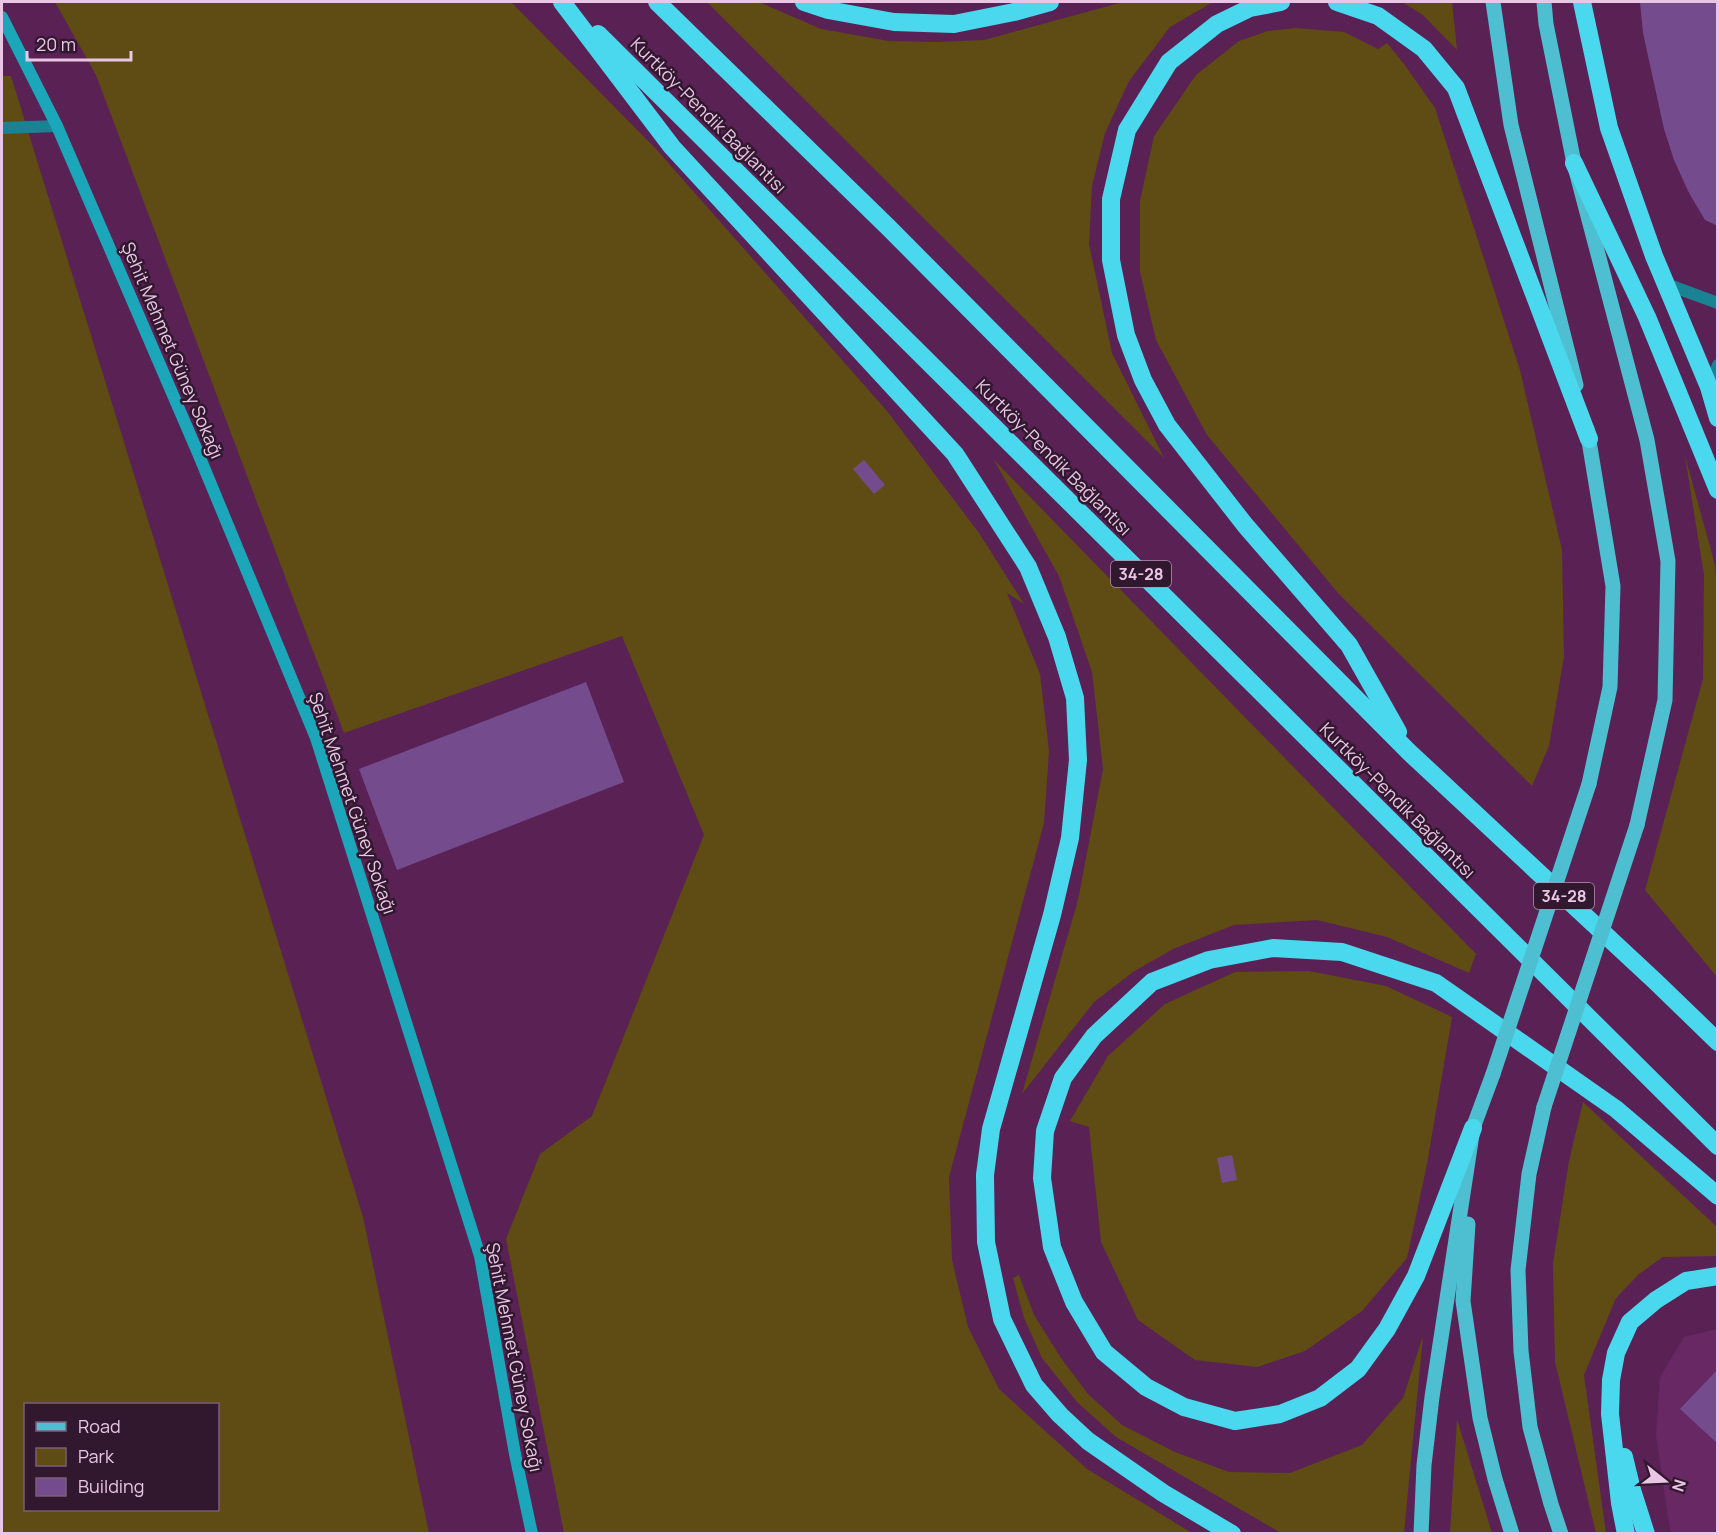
<svg xmlns="http://www.w3.org/2000/svg" width="1719" height="1535" viewBox="0 0 1719 1535" font-family="Manrope,sans-serif">
<style>
.built{fill:#682863}
.green{fill:#5e4c14;fill-rule:evenodd}
.building{fill:#744c8e}
.lines{fill:none;stroke-linecap:round;stroke-linejoin:round}
.lane{stroke:#198393;stroke-width:12}
.street{stroke:#198393;stroke-width:12}
.secondary{stroke:#1ca6ba;stroke-width:12}
.primary{stroke:#4ebed1;stroke-width:15}
.highway{stroke:#4ad8ee;stroke-width:18}
.primary-bridge{stroke:#4ebed1;stroke-width:15}
.labels{text-anchor:middle;dominant-baseline:central;stroke-width:5;stroke-linejoin:round;paint-order:stroke}
.shield{fill:#31182f;stroke:#b192ae;stroke-width:1.5}
.shield-label{font-size:16px;font-weight:bold;fill:#e8c6e4}
.street-label{font-size:18px;fill:#e8c6e4;stroke:#31182f}
</style>
<rect width="100%" height="100%" fill="#5a2155"/>
<polygon class="built" points="1717,1329 1717,1533 1672,1533 1670,1530 1656,1435 1660,1377 1684,1337"/>
<g class="green">
<polygon points="55,2 511,2 656,149 887,411 979,533 1024,604 1007,593 1040,674 1049,751 1044,823 949,1177 952,1260 968,1327 999,1389 1087,1469 1192,1533 564,1533 506,1239 540,1154 592,1116 704,835 622,636 344,733 96,75"/>
<polygon points="707,2 759,2 821,29 889,41 937,42 984,40 1123,2 1213,2 1170,27 1129,81 1105,133 1092,186 1089,244 1112,353 1164,458"/>
<polygon points="1402,2 1452,2 1457,50 1423,15"/>
<polygon points="1296,28 1344,32 1378,49 1387,43 1404,64 1435,108 1520,370 1562,550 1564,656 1549,746 1532,786 1338,593 1207,435 1156,340 1140,272 1140,201 1154,136 1196,75 1239,41 1268,31"/>
<path d="M2,76H11L363,1217L429,1533H2ZM26,1404H218V1510H26Z"/>
<polygon points="1685,456 1715,565 1717,589 1717,977 1645,890 1703,679 1704,575"/>
<polygon points="994,460 1476,954 1469,973 1387,937 1317,920 1234,925 1173,949 1133,972 1094,1002 1022,1094 1078,900 1103,769 1092,672 1059,576"/>
<polygon points="1309,971 1386,986 1452,1017 1427,1164 1407,1258 1362,1311 1305,1351 1257,1367 1195,1360 1138,1320 1101,1242 1089,1127 1070,1121 1108,1056 1165,1004 1235,972"/>
<polygon points="1583,1102 1717,1227 1717,1256 1663,1257 1639,1274 1616,1298 1584,1375 1606,1533 1596,1533 1555,1362 1553,1263 1569,1161"/>
<polygon points="1019,1275 1034,1315 1061,1358 1088,1394 1122,1425 1175,1452 1229,1472 1290,1473 1362,1445 1403,1398 1423,1336 1404,1533 1281,1533 1116,1437 1077,1402 1042,1358 1024,1318 1013,1278"/>
<polygon points="1457,1419 1492,1533 1450,1533"/>
</g>
<g class="building">
<polygon points="1640,2 1718,2 1718,226 1705,220 1689,193 1674,160 1664,129 1643,33"/>
<polygon points="864,460 885,485 874,494 853,469"/>
<polygon points="586,682 624,782 397,870 359,769"/>
<polygon points="1232,1155 1237,1180 1222,1183 1217,1158"/>
<polygon points="1718,1369 1718,1444 1680,1409"/>
</g>
<g class="lines">
<polyline class="lane" points="2,128 57,126"/>
<g class="street">
<polyline points="1666,284 1718,303"/>
<polyline points="1709,387 1718,365"/>
</g>
<polyline class="secondary" points="2,17 57,126 198,453 316,738 480,1256 515,1454 532,1534"/>
<g class="primary">
<polyline points="1493,2 1511,125 1576,385"/>
<polyline points="1544,2 1546,24 1574,163 1647,440 1668,561 1665,700 1637,825"/>
<polyline points="1587,429 1613,586 1610,687 1589,784"/>
<polyline points="1544,1107 1529,1174 1518,1270 1521,1351 1530,1427 1551,1504 1561,1534"/>
<polyline points="1468,1224 1463,1301 1480,1418 1495,1479 1512,1534"/>
<polyline points="1421,1534 1424,1465 1432,1397 1473,1128 1493,1074"/>
</g>
<g class="highway">
<polyline points="562,2 672,147 955,454 1028,567 1057,637 1075,698 1078,760 1070,838 1052,915 991,1129 985,1175 986,1242 1002,1319 1034,1385 1060,1415 1088,1441 1163,1493 1232,1534"/>
<polyline points="657,2 888,227 1409,752 1656,982 1718,1042"/>
<polyline points="804,2 828,10 894,22 954,24 1014,12 1050,2"/>
<polyline points="1281,2 1250,8 1217,24 1169,62 1127,130 1111,199 1111,260 1126,335 1143,380 1167,425 1245,525 1349,645 1398,732"/>
<polyline points="1337,2 1378,16 1424,49 1456,88 1589,439"/>
<polyline points="1582,2 1609,128 1654,256 1709,387 1718,418"/>
<polyline points="598,34 1718,1146"/>
<polyline points="1574,163 1647,317 1718,490"/>
<polyline points="1473,1128 1416,1276 1387,1329 1358,1369 1320,1398 1280,1414 1235,1421 1184,1407 1146,1387 1104,1352 1074,1302 1052,1247 1042,1178 1045,1131 1063,1078 1094,1036 1152,982 1209,960 1273,948 1342,952 1436,983 1616,1109 1718,1196"/>
<polyline points="1624,1457 1632,1490 1646,1534"/>
<polyline points="1626,1534 1620,1503 1610,1414 1611,1380 1616,1353 1630,1322 1656,1300 1686,1281 1718,1276"/>
</g>
<g class="primary-bridge">
<polyline points="1493,1074 1589,784"/>
<polyline points="1544,1107 1637,825"/>
</g>
</g>
<g class="labels">
<g class="shield">
<rect x="1111" y="561" width="60" height="26" rx="4.5"/>
<rect x="1534" y="883" width="60" height="26" rx="4.5"/>
</g>
<g class="shield-label">
<text x="1141" y="574">34-28</text>
<text x="1564" y="896">34-28</text>
</g>
<g class="street-label">
<text transform="translate(709 115) rotate(45)">Kurtköy-Pendik Bağlantısı</text>
<text transform="translate(173 350) rotate(67)">Şehit Mehmet Güney Sokağı</text>
<text transform="translate(1054 457) rotate(45)">Kurtköy-Pendik Bağlantısı</text>
<text transform="translate(1398 800) rotate(45)">Kurtköy-Pendik Bağlantısı</text>
<text transform="translate(353 803) rotate(71)">Şehit Mehmet Güney Sokağı</text>
<text transform="translate(515 1357) rotate(79)">Şehit Mehmet Güney Sokağı</text>
</g>
</g>
<rect width="1719" height="1535" fill="none" stroke="#e8c6e4" stroke-width="6"/>
<rect x="24" y="1403" width="195" height="108" fill="#31182f" stroke="#7a5e77" stroke-width="1.5"/>
<rect x="36" y="1422" width="30" height="9" fill="#4ebed1" stroke="#7a5e77" stroke-width="1.5"/>
<text x="78" y="1433" font-size="18" fill="#e8c6e4">Road</text>
<rect x="36" y="1448" width="30" height="18" fill="#5e4c14" stroke="#7a5e77" stroke-width="1.5"/>
<text x="78" y="1463" font-size="18" fill="#e8c6e4">Park</text>
<rect x="36" y="1478" width="30" height="18" fill="#744c8e" stroke="#7a5e77" stroke-width="1.5"/>
<text x="78" y="1493" font-size="18" fill="#e8c6e4">Building</text>
<g transform="translate(1665 1481) rotate(108)" stroke="#31182f" stroke-width="4.5" paint-order="stroke">
<path d="M0-4.5L10 22L0 15L-10 22Z" fill="#e8c6e4"/>
<text y="-9" font-size="16" font-weight="bold" text-anchor="middle" fill="#e8c6e4">N</text>
</g>
<path d="M27 51v9h104v-9" fill="none" stroke="#e8c6e4" stroke-width="3"/>
<text x="36" y="51" font-size="18" fill="#e8c6e4" stroke="#31182f" stroke-width="4.5" paint-order="stroke">20 m</text>
</svg>
